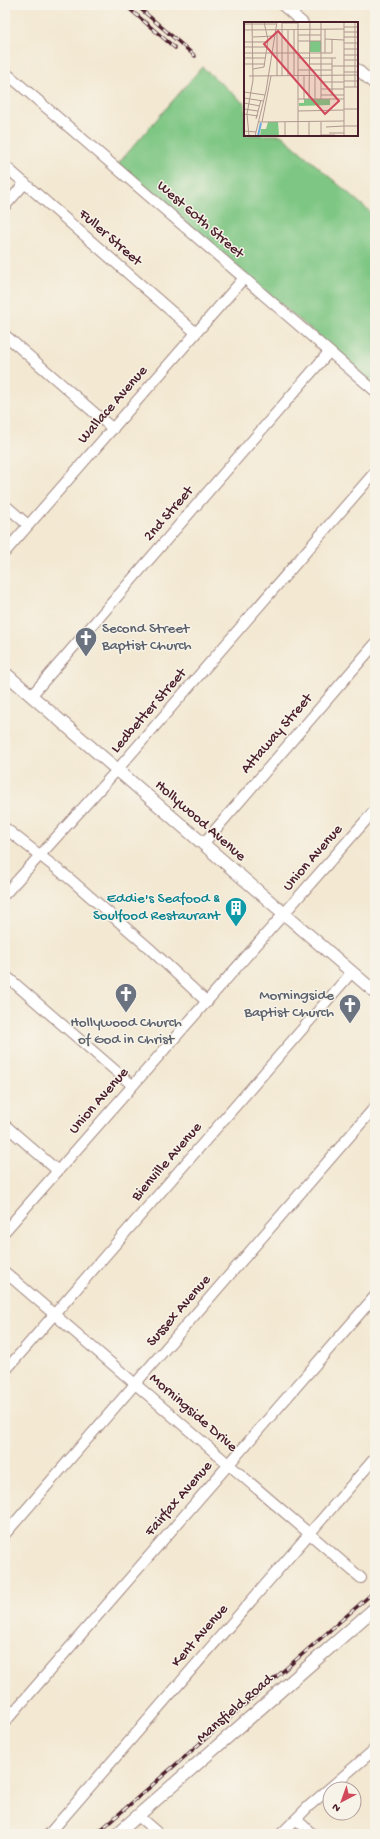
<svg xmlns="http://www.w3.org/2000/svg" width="380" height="1839" viewBox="0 0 380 1839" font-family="'Gochi Hand',sans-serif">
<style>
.green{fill:#7ec683;stroke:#647257}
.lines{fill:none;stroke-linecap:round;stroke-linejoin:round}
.minor-casing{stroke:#9e847e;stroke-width:12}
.major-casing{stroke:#9e847e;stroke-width:14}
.minor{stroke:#fff;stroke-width:10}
.major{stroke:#fff;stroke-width:12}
.rail-casing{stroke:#4a1f2b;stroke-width:3.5}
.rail{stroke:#f7f3e8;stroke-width:2;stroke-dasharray:6;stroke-linecap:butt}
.labels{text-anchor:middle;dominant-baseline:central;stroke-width:3;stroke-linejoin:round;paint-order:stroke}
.street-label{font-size:15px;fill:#4a1f2b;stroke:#f7f3e8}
.worship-label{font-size:15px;fill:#5b616d;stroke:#f7f3e8;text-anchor:start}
.culture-label{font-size:15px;fill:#0d838f;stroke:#f7f3e8;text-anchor:end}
.inset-river{fill:none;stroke:#6aa9dd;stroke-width:2}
.inset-road{fill:none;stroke:#af988f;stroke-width:1}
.view{fill:#d1495b;fill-opacity:0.15;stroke:#d1495b;stroke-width:2}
.inset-edge{fill:none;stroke:#4a1f2b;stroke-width:2}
</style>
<rect width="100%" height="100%" fill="#f7f3e8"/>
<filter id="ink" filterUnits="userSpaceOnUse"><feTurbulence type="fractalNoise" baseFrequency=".025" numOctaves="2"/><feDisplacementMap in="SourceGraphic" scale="8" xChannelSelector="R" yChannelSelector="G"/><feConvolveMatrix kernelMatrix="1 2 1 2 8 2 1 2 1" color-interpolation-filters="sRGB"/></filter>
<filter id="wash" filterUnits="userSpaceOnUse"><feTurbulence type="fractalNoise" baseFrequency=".012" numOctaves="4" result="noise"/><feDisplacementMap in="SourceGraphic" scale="16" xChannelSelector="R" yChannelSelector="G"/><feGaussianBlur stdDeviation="0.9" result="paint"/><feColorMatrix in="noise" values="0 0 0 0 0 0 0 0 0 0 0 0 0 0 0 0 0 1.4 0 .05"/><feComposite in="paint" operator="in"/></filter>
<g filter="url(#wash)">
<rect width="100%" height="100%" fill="#f3e8d2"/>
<polygon class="green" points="202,67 245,104 245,135 281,135 375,216 375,385 118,164"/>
</g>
<g filter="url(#ink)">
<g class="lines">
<g class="minor-casing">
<g id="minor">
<polyline points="282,5 303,23"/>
<polyline points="357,69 375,85"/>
<polyline points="5,72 375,391"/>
<polyline points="5,166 195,332"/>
<polyline points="5,206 25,183"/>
<polyline points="5,335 113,429"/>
<polyline points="5,505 28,525"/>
<polyline points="5,552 244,278"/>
<polyline points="31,696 329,352"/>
<polyline points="5,828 70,879 149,948 207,1002"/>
<polyline points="203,844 375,644"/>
<polyline points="5,894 117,770 375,472"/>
<polyline points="5,975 132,1085"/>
<polyline points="5,1125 58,1171"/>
<polyline points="5,1231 375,810"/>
<polyline points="5,1272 361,1578"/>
<polyline points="5,1371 352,972"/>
<polyline points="5,1534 375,1107"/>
<polyline points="5,1722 375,1296"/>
<polyline points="138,1816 159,1834"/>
<polyline points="296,1819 312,1834"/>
<polyline points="49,1834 375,1458"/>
<polyline points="281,1834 309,1806 375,1749"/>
</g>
</g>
<g class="major-casing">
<g id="major">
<polyline points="5,673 375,992"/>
<polyline points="117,1834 375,1608"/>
</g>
</g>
<use href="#minor" class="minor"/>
<use href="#major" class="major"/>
<g class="rail-casing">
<g id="rail">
<polyline points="125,5 175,48"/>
<polyline points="136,5 195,56"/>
<polyline points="96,1834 375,1591"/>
</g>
</g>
<use href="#rail" class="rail"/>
</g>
</g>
<defs>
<g id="church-pin" transform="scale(1.15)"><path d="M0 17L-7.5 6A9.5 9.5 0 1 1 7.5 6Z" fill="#6b7280" stroke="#f7f3e8"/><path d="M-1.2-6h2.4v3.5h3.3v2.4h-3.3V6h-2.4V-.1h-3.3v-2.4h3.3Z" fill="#fff"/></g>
<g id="building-pin" transform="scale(1.15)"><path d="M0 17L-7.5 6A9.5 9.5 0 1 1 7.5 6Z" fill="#0f9aa8" stroke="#f7f3e8"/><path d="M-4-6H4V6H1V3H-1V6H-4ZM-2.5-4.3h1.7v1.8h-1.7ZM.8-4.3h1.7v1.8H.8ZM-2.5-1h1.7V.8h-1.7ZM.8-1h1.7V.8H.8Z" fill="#fff"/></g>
</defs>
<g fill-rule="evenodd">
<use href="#church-pin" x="86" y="638"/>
<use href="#building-pin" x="236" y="908"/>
<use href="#church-pin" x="126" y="994"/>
<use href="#church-pin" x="350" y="1005"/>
</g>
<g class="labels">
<g class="street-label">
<text transform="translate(200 220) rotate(41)">West 60th Street</text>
<text transform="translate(110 238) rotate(41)">Fuller Street</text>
<text transform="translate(113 405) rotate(-49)">Wallace Avenue</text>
<text transform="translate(169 514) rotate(-49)">2nd Street</text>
<text transform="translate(149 711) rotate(-49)">Ledbetter Street</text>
<text transform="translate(277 734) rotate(-49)">Attaway Street</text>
<text transform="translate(200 821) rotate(41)">Hollywood Avenue</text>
<text transform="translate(313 858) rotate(-49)">Union Avenue</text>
<text transform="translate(99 1101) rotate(-49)">Union Avenue</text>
<text transform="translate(167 1162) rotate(-49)">Bienville Avenue</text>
<text transform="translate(179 1311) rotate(-49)">Sussex Avenue</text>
<text transform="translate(193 1413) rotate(41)">Morningside Drive</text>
<text transform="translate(179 1499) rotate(-49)">Fairfax Avenue</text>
<text transform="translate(200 1636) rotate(-49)">Kent Avenue</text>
<text transform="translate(235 1709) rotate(-41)">Mansfield Road</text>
</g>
<g class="worship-label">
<text x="102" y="629">Second Street<tspan x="102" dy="17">Baptist Church</tspan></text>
<text x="334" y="996" text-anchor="end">Morningside<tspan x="334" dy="17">Baptist Church</tspan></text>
<text x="126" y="1023" text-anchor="middle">Hollywood Church<tspan x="126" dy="17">of God in Christ</tspan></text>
</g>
<g class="culture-label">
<text x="220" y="899">Eddie's Seafood &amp;<tspan x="220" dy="17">Soulfood Restaurant</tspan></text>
</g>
</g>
<g transform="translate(244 22)">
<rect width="114" height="114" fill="#f3e8d2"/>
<path d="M66,19H77V30H66ZM60,77H86V83L55,84V81H60ZM24,100H34L35,114H16L17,107H22Z" fill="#7ec683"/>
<path class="inset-river" d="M14,114L17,101"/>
<path class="inset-road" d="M38,0V54M111,0V65M38,1H54M0,2H32M100,5H114M81,7V31M0,8L100,7M44,8V53M50,8V53M33,10V54M100,10H114M54,13H77M9,15L30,14M100,15H114M81,17L100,18M54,19H77M0,20H24M100,21H114M0,25H23M100,27H114M0,31H28M29,31H88V17M100,33H114M0,36H21M54,36H92M88,36V73M100,38H114M0,42H21M66,42H88M88,44H114M9,47L20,45L24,18L20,0M54,48H88M100,50H114M5,54L114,53M60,54V77M71,54V77M100,59H114M77,60H100M100,65H114M77,67H100M0,70L21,73M77,73H100M0,76L19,79M54,77H100M65,77L66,0M77,77V0M0,81L16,84M0,87L14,89M100,87H114M54,89L100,88M0,92L14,94M12,97L17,78M15,100L100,99M18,100L27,54M65,100V114M100,104H114M82,105L100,104M0,109L12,110M85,111H100M77,113H91M5,114L3,92L9,58L8,0M11,114L22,69L33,0M41,114V100M54,114V0M77,114V100M100,114V0"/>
<path class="view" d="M34,9L95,79L81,92L20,22Z"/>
<rect width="114" height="114" class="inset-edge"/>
</g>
<rect width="380" height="1839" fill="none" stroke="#f7f3e8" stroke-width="20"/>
<g transform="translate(342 1801) rotate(221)"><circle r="19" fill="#f7f3e8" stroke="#b29e9c"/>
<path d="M0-3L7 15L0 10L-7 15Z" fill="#d1495b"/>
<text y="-6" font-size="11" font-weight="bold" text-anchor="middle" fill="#4a1f2b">N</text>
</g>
</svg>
